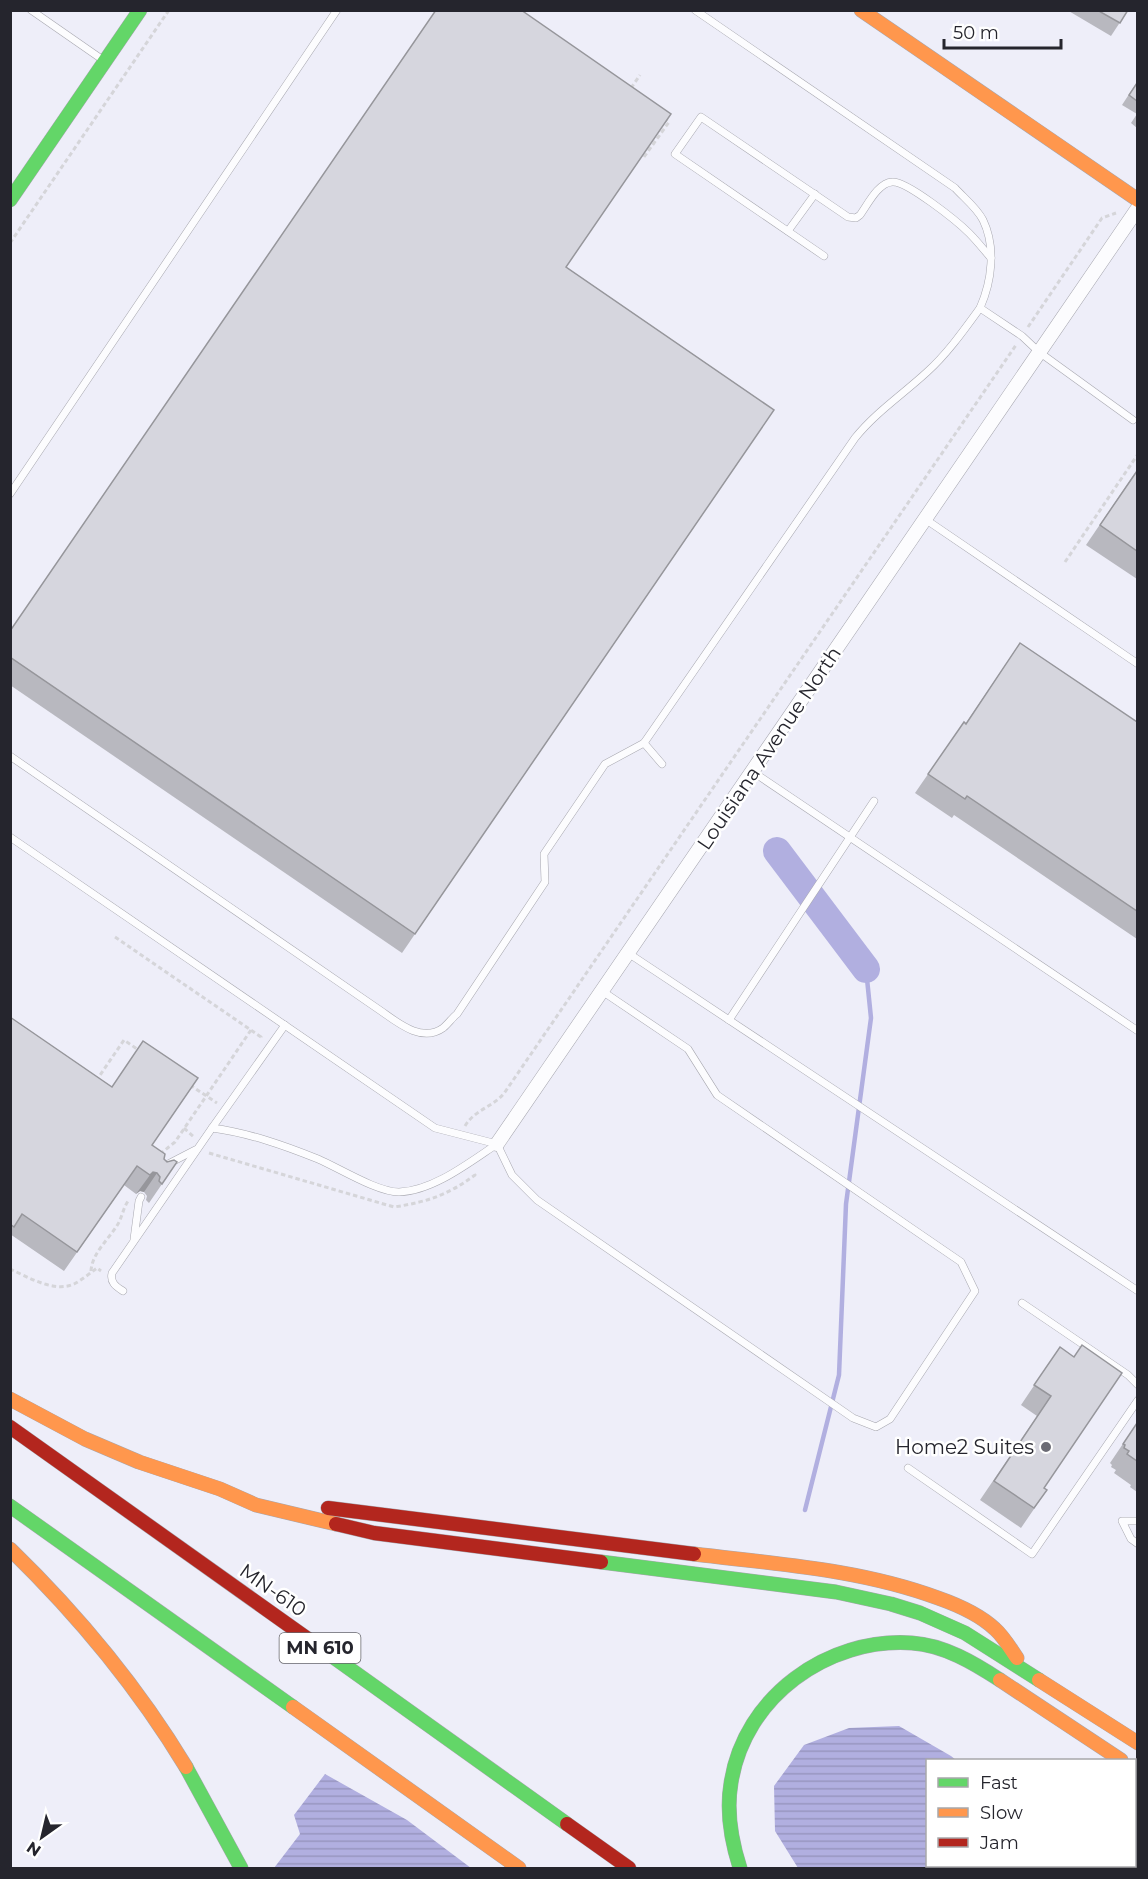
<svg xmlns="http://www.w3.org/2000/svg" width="1148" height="1879" viewBox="0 0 1148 1879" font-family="Montserrat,sans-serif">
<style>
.water{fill:url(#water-rules)}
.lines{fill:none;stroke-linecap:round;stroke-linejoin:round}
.stream{stroke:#b1afe0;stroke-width:4.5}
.river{stroke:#b1afe0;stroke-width:28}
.lane-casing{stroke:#a7a7af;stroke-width:8}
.street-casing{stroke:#a7a7af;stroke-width:15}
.fast-casing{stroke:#a7a7af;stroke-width:15}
.slow-casing{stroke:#a7a7af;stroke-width:15}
.jam-casing{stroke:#a7a7af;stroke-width:15}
.path{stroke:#d5d5d9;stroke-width:3;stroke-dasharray:4.5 3;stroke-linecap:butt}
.lane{stroke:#fcfcfe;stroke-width:7}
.street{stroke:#fcfcfe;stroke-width:14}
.fast{stroke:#63d668;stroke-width:14}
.slow{stroke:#ff974d;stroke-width:14}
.jam{stroke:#b3261e;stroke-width:14}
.wall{fill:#b8b8bf}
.shaded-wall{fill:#96969b}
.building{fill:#d6d6de;stroke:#96969b;stroke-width:1.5}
.poi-dot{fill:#6b6b74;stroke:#fff;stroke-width:2}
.labels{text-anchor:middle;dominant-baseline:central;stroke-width:5;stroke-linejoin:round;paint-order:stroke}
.shield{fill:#fff;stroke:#66666c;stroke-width:1.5}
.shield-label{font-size:18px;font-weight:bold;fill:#25252d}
.street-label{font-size:20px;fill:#25252d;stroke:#fff}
.poi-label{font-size:20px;fill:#25252d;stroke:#fff;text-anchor:end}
</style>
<defs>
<pattern id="water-rules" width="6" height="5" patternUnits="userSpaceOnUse" patternTransform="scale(1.5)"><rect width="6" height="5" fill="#b1afe0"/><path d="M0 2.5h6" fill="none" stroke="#9896c0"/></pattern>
</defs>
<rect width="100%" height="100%" fill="#eeeef9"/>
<g class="water">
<polygon points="899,1726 951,1756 956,1760 928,1760 928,1866 954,1866 952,1868 798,1868 775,1831 774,1786 804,1745 849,1728"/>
<polygon points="325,1774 407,1820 471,1868 274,1868 300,1834 294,1815"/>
</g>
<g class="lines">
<polyline class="stream" points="805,1510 839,1375 846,1204 871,1018 866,969"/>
<polyline class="river" points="777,851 866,969"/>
<g class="lane-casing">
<g id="lane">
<polyline points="31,10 103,60"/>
<path d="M695,10L955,188C964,198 977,208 983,220C996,247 992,281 980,308"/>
<polyline points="788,231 815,194"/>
<path d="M824,256L675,154L701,117L848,217L856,218L860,215C868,204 878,183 892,182C906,180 958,222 969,233C977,241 984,250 991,258"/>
<polyline points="10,494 337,10"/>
<polyline points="925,519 1138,664"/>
<polyline points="644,743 662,764"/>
<path d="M10,756L381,1011C398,1023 422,1043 443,1028C448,1024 452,1018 457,1014L545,882L544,854L605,764L644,743L855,438C876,412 902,395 927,372C947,354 964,330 980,308L1022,336L1039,352L1133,420"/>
<polyline points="753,772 1138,1031"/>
<polyline points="10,837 435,1128 497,1144"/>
<polyline points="628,953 1138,1291"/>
<polyline points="729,1020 874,801"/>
<path d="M285,1025L212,1128C249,1133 283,1145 318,1159C339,1168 377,1192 399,1192C433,1191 470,1162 497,1144"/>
<polyline points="497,1144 512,1175 537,1200 853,1418 876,1427 890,1419 975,1291 961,1262 717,1095 688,1049 602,991"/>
<polyline points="168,1164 195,1150"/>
<polyline points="134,1239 139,1201 141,1197"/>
<path d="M123,1291C115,1286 110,1282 112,1273L212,1128"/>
<polyline points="1022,1303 1128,1375 1138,1385"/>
<polyline points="908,1468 1032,1554 1138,1400"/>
<polyline points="1138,1521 1122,1521 1131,1539 1138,1544"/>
</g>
</g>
<g class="street-casing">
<polyline id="street" points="497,1144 1138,208"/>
</g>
<g class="fast-casing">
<g id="fast">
<polyline points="10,200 140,10"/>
<polyline points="10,1506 293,1707"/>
<polyline points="601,1562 836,1592 891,1604 920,1613 965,1633 1039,1680"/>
<polyline points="308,1639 567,1824"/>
<polyline points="186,1767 241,1868"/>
<path d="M740,1868C731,1840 726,1812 731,1783C744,1697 828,1637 912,1643C944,1645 974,1663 1000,1680"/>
</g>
</g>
<g class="slow-casing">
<g id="slow">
<polyline points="861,10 1138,200"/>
<polyline points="10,1399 85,1439 139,1462 220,1489 256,1505 336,1524"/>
<path d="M10,1549C78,1615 137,1686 186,1767"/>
<path d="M694,1554C776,1564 860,1569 938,1598C958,1605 979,1614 995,1629C1004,1637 1010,1648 1017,1658"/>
<polyline points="1000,1680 1121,1760"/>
<polyline points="1039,1680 1138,1743"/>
<polyline points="293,1707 519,1868"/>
</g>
</g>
<g class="jam-casing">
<g id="jam">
<polyline points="10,1427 308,1639"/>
<polyline points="328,1508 694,1554"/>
<polyline points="336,1524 374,1533 601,1562"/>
<polyline points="567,1824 629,1868"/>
<polyline points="1134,1850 1138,1845"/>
<polyline points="1122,1868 1124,1866"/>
</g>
</g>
<g class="path">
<polyline points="631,88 640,75"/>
<polyline points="644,157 669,122 664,118"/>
<polyline points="10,243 169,10"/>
<polyline points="1028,327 1102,218 1116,213"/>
<polyline points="1065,562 1138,454"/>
<polyline points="115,937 261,1037 260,1039"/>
<polyline points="96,1081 124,1040 140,1051"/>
<polyline points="190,1085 217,1103"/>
<path d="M465,1126C475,1109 494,1107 505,1092L1016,345"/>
<polyline points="184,1128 194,1137"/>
<path d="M209,1153L394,1207C427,1202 448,1195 475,1175L473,1173"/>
<polyline points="160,1154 175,1142 251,1030"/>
<path d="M10,1269C28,1277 54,1293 74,1284C82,1280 90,1273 97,1268L101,1271"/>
<path d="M91,1271C92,1253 109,1239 118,1224C122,1217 123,1209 128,1201"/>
<polyline points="1134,1805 1134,1811"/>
<polyline points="1100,1868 1102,1866"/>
</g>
<use href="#lane" class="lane"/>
<use href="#street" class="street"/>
<use href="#fast" class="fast"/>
<use href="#slow" class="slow"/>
<use href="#jam" class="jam"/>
</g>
<g class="wall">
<polygon points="1067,10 1128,10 1111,36"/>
<polygon points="1137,82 1137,128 1131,123 1137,114 1122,105"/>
<polygon points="566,267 774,410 402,953 10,685 10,631"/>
<polygon points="1137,470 1137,579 1086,545"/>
<polygon points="1020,643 1137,722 1137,939 954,815 952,818 915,793 964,722 966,723"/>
<polygon points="10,1017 152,1145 162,1184 149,1203 146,1200 147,1196 144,1192 140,1191 136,1194 124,1185 64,1271 10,1234"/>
<polygon points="1060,1347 1044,1488 1047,1490 1021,1528 980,1500 1037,1416 1021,1405"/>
<polygon points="1137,1423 1137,1492 1130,1487 1131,1485 1114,1473 1116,1470 1111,1467 1112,1465 1110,1463"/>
</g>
<polygon class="shaded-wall" points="153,1172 157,1173 144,1192 140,1191 136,1194 150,1175"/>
<g class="building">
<polygon points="436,10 521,10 671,114 566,267 774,410 415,934 10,657 10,631"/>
<polygon points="1097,10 1128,10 1120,23"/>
<polygon points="1137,83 1137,101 1129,95"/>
<polygon points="1137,471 1137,551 1100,525"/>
<polygon points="1020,643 1137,722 1137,911 967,796 965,799 928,774 964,722 966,724"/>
<polygon points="10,1017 112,1087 143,1041 198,1078 152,1145 165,1154 164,1159 167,1162 174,1160 177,1162 162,1184 159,1181 160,1177 157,1173 153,1172 150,1175 137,1166 77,1252 22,1214 14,1227 10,1224"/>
<polygon points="1082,1345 1122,1373 1044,1488 1047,1490 1034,1508 994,1481 1051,1396 1034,1385 1060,1347 1074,1357"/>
<polygon points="1137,1423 1137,1461 1127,1454 1129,1451 1124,1448 1125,1445 1123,1444"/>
</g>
<circle class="poi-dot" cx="1046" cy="1447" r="6"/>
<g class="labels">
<rect class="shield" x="279.5" y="1633" width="81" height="30" rx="4.5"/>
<g class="shield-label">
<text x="320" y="1648">MN 610</text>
</g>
<g class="street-label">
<text transform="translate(769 748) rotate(-56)">Louisiana Avenue North</text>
<text transform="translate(273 1590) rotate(35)">MN-610</text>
</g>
<g class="poi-label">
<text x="1034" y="1447">Home2 Suites</text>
</g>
</g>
<rect width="1148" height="1879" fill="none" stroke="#25252d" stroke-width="24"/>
<rect x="926" y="1759" width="210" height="108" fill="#ffffff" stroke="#a8a8ab" stroke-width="1.5"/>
<rect x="938" y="1778" width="30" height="9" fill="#63d668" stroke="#a8a8ab" stroke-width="1.5"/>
<text x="980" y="1789" font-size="18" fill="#25252d">Fast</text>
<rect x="938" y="1808" width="30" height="9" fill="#ff974d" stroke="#a8a8ab" stroke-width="1.5"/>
<text x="980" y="1819" font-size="18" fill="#25252d">Slow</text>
<rect x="938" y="1838" width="30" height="9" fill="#b3261e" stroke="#a8a8ab" stroke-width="1.5"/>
<text x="980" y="1849" font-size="18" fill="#25252d">Jam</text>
<g transform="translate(42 1837) rotate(214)" stroke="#ffffff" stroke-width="4.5" paint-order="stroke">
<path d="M0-4.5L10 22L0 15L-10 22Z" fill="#25252d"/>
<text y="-9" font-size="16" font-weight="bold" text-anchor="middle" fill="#25252d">N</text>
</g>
<path d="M944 39v9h117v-9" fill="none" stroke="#25252d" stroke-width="3"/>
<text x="953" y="39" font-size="18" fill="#25252d" stroke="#ffffff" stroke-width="4.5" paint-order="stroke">50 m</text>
</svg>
